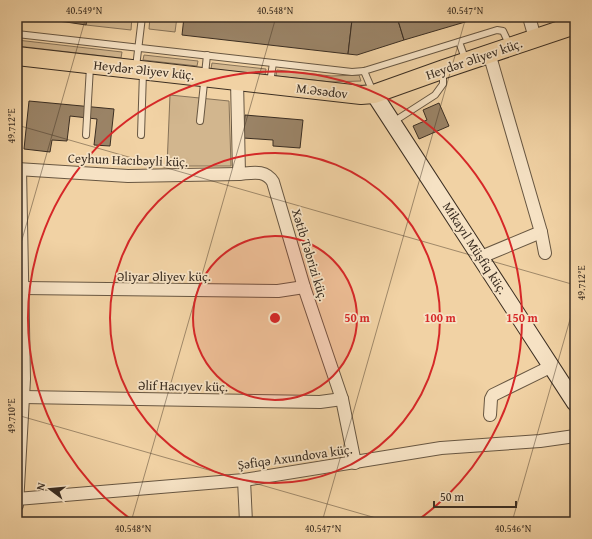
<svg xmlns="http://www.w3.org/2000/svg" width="592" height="539" viewBox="0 0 592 539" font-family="'Gentium Book Plus',serif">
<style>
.green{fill:#d2b68e;stroke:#867258}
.building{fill:#9a8366;stroke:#3b2e22}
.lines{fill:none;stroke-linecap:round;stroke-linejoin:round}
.lane-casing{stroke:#685742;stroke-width:8}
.street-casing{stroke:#685742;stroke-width:14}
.secondary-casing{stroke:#3b2e22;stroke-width:18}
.primary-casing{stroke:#3b2e22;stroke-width:20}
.lane{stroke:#f6e2c4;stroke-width:6}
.street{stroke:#f6e2c4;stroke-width:12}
.secondary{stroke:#f6e2c4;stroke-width:16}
.primary{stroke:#f1d2a4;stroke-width:18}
.ticks{fill:none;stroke:#3b2e22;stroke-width:1;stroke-opacity:0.45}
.ring{fill:none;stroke:#d62828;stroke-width:2}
.labels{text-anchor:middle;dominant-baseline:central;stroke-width:3.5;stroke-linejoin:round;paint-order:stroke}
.street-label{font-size:13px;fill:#3b2e22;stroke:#f6e2c4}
.centre{fill:#d62828;stroke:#f6e2c4;stroke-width:2}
.ring-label{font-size:12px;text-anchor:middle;font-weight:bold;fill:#d62828;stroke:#f6e2c4;stroke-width:3.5;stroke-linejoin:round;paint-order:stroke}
.neatline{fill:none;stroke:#3b2e22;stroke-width:1.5}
.ticks-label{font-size:10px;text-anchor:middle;fill:#3b2e22}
</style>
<rect width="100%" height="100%" fill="#f1d2a4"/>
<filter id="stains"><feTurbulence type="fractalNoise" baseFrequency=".005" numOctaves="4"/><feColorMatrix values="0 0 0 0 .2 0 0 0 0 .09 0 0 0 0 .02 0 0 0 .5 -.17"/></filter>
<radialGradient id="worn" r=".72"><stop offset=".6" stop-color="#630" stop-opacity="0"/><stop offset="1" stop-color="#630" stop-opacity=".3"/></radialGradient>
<g class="green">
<polygon points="87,17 132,17 131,30 86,25"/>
<polygon points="150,17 177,17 175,32 149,29"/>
<polygon points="17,40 122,52 121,58 17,46"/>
<polygon points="144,55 198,61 197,66 143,60"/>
<polygon points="212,63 266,69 265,75 211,69"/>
<polygon points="277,70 331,76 359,75 361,81 331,82 276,76"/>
<polygon points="170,95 229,101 231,166 167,166"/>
</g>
<g class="building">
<polygon points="19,17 67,17 66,22"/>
<polygon points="67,17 87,17 86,25 66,22"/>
<polygon points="184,17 326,17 352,20 348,54 182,35"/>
<polygon points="365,17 397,17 404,40 357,55 348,54 352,20"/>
<polygon points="397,17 482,17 404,40"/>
<polygon points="29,101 114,109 110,146 94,145 97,119 70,116 67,141 52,140 50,152 24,149"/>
<polygon points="439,103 449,126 419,139 413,126 427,120 423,110"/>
<polygon points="245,115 303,120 300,148 273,146 273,140 243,138"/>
</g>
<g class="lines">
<g class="lane-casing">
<g id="lane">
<polyline points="17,34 352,72 364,71 497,30 503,31 510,46"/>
<polyline points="459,42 466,61"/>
<polyline points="136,67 142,17"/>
<polyline points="364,71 373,92"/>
<polyline points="270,83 273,63"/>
<polyline points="200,121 207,55"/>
<polyline points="393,122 435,95 443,84 443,71"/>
<polyline points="86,135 90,67"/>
<polyline points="141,135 143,72"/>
</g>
</g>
<g class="street-casing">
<g id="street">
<polyline points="529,17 535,38"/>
<path d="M237,81L239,174C252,173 265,169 273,182L304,287L342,399L355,463"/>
<polyline points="17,169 128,176 239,174"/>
<polyline points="541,232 545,253"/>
<polyline points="481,257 541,232 489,53"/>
<polyline points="23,288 278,291 304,287"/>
<polyline points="23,397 320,402 342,399"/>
<polyline points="490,415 491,399 493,395 552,366"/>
<polyline points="244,480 246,522"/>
<polyline points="17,499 244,480 441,448 540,441 575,436"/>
<polyline points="17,505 24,379 20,169"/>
</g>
</g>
<g class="secondary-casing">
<polyline id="secondary" points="374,94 575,403"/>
</g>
<g class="primary-casing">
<polyline id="primary" points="17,56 361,95 374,94 444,69 575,25"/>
</g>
<use href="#lane" class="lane"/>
<use href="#street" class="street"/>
<use href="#secondary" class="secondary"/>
<use href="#primary" class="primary"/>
</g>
<path class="ticks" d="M17,125L575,285M17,257L86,17M17,415L390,522M131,522L276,17M322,522L466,17M512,522L575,302"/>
<circle cx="275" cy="318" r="82" fill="#d62828" fill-opacity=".12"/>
<g class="ring">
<circle cx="275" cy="318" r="82"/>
<circle cx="275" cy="318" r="165"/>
<path d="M135 522A247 247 0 1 1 415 522"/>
</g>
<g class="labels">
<g class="street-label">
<text transform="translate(474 59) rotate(-19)">Heydər Əliyev küç.</text>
<text transform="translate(144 70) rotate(6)">Heydər Əliyev küç.</text>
<text transform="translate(322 91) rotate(7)">M.Əsədov</text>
<text transform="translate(128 160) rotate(2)">Ceyhun Hacıbəyli küç.</text>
<text transform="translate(475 248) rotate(57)">Mikayıl Müşfiq küç.</text>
<text transform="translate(310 255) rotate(73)">Xətib Təbrizi küç.</text>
<text x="164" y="276">Əliyar Əliyev küç.</text>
<text transform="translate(183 386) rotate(1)">Əlif Hacıyev küç.</text>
<text transform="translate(295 457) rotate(-8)">Şəfiqə Axundova küç.</text>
</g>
</g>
<circle cx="275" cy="318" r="6" class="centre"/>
<g class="ring-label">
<text x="357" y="322">50 m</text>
<text x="440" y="322">100 m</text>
<text x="522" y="322">150 m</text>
</g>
<rect width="592" height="539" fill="none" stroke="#f1d2a4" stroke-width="44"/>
<g transform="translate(50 489) rotate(286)" stroke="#f6e2c4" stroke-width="3" paint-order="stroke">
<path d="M0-3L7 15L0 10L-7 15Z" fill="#3b2e22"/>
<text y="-6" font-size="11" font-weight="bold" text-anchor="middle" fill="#3b2e22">N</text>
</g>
<path d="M434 501v6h82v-6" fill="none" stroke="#3b2e22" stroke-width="2"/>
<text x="440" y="501" font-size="12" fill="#3b2e22" stroke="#f6e2c4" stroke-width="3" paint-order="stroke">50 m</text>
<rect x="22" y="22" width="548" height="495" class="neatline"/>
<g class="ticks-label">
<text x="84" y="14">40.549°N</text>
<text x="275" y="14">40.548°N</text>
<text x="465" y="14">40.547°N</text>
<text transform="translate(11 126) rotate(-90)" y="4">49.712°E</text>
<text transform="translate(581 283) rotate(-90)" y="4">49.712°E</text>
<text transform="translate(11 416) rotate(-90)" y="4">49.710°E</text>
<text x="133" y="532">40.548°N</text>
<text x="323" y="532">40.547°N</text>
<text x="513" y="532">40.546°N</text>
</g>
<rect width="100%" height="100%" filter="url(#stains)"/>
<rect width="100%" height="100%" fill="url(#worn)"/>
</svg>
